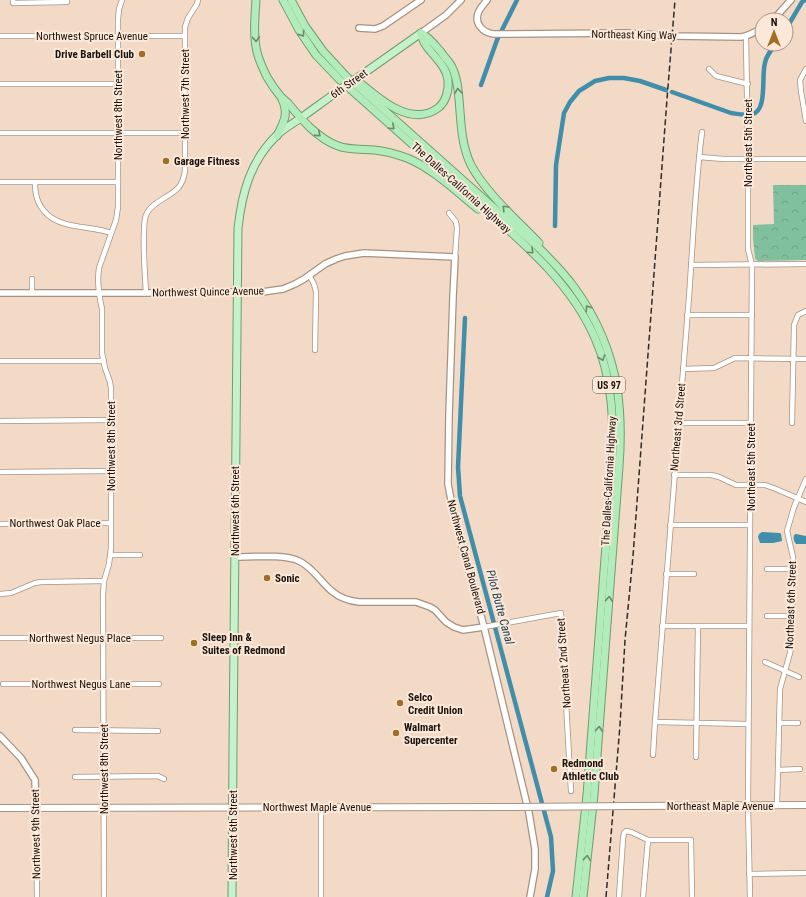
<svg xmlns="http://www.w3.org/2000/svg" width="806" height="897" viewBox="0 0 806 897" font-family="'Roboto Condensed',sans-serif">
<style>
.forest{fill:url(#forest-crowns)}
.water{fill:#408ea9}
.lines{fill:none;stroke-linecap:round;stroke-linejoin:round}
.canal{stroke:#408ea9;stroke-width:4.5}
.minor-casing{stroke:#a89280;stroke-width:6}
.tertiary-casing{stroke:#a89280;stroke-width:8}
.secondary-casing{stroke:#a89280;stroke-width:8}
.primary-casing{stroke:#719d72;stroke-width:9}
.trunk-casing{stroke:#719d72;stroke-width:9}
.minor{stroke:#fff;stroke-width:4.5}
.tertiary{stroke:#fff;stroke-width:5.5}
.secondary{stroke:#fff;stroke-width:6}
.primary{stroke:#c5f1cb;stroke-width:7}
.trunk{stroke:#b2ecba;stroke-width:7}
.rail{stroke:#342b22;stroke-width:1.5;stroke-dasharray:6 3;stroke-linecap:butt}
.secondary-bridge-casing{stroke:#a89280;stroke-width:8;stroke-linecap:butt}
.primary-bridge-casing{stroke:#719d72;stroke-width:9;stroke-linecap:butt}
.secondary-bridge{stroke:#fff;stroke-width:6}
.primary-bridge{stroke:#c5f1cb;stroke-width:7}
.oneway{stroke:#6e8a6c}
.poi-dot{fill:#a26e26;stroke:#fce8d9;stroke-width:1.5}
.labels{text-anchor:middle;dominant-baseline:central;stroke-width:4;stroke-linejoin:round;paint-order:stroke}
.shield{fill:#fce8d9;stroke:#5e534a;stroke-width:1}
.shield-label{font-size:10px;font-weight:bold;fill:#1b130c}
.street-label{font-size:11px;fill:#1b130c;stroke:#fce8d9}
.poi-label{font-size:11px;font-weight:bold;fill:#1b130c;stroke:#fce8d9;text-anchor:start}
.water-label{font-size:12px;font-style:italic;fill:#1e424f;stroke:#fce8d9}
</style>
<defs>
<pattern id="forest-crowns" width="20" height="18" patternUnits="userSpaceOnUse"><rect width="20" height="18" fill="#80c09f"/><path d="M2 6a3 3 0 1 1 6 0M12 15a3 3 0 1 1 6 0" fill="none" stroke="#6ea488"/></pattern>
</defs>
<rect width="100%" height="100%" fill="#f2dac7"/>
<polygon class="forest" points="773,185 806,185 806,260 759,261 756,260 755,258 753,238 753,225 774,224"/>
<g class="water">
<polygon points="762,532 780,533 781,534 782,541 773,543 760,543 758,537 759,534"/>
<path d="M796,534L806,536V544H796C794,542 793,538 794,535Z"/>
</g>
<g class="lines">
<g class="canal">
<polyline points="786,29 802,2 805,0"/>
<polyline points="481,85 497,40 517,0"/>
<path d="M672,92L731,113C738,114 746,116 752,114C768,111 761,75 765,63C766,56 771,50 776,44"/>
<polyline points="555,226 556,165 564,113 570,102 579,91 595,81 609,78 624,78 640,81 666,90"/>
<polyline points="465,318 458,467 460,496 551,837 553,871 547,897"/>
</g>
<g class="minor-casing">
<g id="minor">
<polyline points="13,0 13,3 67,2 67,0"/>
<polyline points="0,36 185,36"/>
<polyline points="746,37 748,159 748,249 752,265 748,806 750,897"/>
<polyline points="709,69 716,76 748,84"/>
<polyline points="806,69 800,80 801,91 806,121"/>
<polyline points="0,84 117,84"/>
<polyline points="0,133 185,133"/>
<polyline points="699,157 724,159 806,159"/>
<polyline points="0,182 118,182"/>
<path d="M35,182C35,186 35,190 36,194C37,201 40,206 44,211C60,230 90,225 111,233"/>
<polyline points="449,213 456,222 457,228 455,257"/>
<polyline points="691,265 806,264"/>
<polyline points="309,275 314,284 316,292 315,350"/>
<polyline points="32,293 32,279"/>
<path d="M146,293C145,273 143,252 144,231C144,226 144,218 147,213C153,201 169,198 178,188C182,184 184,177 185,171V27L188,18L197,4L198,0"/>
<polyline points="687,315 752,315"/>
<polyline points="0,361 104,361"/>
<polyline points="683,369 714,368 735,358 806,359"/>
<polyline points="0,421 111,420"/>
<polyline points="678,423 751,423"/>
<polyline points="792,423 794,325 798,315 806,311"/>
<polyline points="0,472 111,471"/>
<polyline points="674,475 711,475 719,477 736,485 765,485 776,489 806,502"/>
<polyline points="0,524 110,523"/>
<polyline points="670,525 750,525"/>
<polyline points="110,555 140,555"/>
<polyline points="767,569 793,569"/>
<polyline points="666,574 694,574"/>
<polyline points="0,594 11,593 35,583 41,582 104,581"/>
<polyline points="767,616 792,616"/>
<polyline points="662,626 749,626"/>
<polyline points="484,627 561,613 571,791"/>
<polyline points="0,638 161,638"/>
<polyline points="765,662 799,677"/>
<polyline points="3,684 159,684"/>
<polyline points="655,722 748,724"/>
<polyline points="779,723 798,723"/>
<polyline points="75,730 158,731"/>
<path d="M653,755L655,722C666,581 677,439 689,297C693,242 695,187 702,132"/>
<polyline points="696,757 698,626"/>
<polyline points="778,770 800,769"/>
<polyline points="75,777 158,776 164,779"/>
<polyline points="777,806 780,689 790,653 792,642 793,557 787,531 794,507 806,479"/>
<polyline points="36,807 37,897"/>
<polyline points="749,874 806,873"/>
<path d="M104,897L103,595L104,581L109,564L111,548V389L110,382L105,368L102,353V309C99,296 97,281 99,268L116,220L118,207V19L119,9L122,0"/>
<polyline points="321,897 321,807"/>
<polyline points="619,897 623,839 624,833 626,831 631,832 648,840 691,840 692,897"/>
<polyline points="643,897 648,840"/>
</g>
</g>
<g class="tertiary-casing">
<g id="tertiary">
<path d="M487,0C484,4 481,7 479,11C473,23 483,33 494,34L626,33L673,36L741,37C749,36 755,32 762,28"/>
<polyline points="773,20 791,0"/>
<polyline points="359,28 375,29 383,26 421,0"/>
<polyline points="421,33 446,15 461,0"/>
<polyline points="0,293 146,293 189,292 262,292 283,289 295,284 304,279 325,264 336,259 345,256 364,253 455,257 453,297 449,415 448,484 452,505 463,550 484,627 529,813 535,849 535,869 530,897"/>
<path d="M235,557C252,557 284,554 299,561C314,568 321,583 333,592C340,598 350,601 359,602H416L430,607L435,610L446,622L454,627L463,630L484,627"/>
<polyline points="0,736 21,758 35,780 36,807"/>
</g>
</g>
<g class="secondary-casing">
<g id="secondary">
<polyline points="634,806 806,805"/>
<polyline points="0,808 514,807"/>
</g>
</g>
<g class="primary-casing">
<g id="primary">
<polyline points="360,76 421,33"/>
<path d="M232,897L233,747L238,228C242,193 250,162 276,136C283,129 292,124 301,118C313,109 326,100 338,91"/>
</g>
</g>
<g class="trunk-casing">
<g id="trunk">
<path d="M256,0C255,17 253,35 257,52C259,60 263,69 267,77C271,84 276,91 281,97C283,99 286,101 288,103C302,120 317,138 338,146C349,150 362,149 374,150C385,151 396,154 407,158C432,168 457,192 478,209"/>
<path d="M283,0L299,30L316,55L339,79C382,117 425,156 468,194C516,237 569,278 595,338C613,379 614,423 612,466L587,795L576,897"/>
<path d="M291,0L305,26L323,51L345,75L540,249C552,261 564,273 574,287C596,317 611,351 617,388C621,414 621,440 619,467L594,795L583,897"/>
<path d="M421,33C430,38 434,44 441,52C444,57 449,61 452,67C457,77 458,88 459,99C461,121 461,145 471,165C486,193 517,220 539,243"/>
<path d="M358,81C378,98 411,128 438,108C446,102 449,90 448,80C446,64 431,55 424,42C422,39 422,36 421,33"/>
<path d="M277,136C284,121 289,115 282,99"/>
</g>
</g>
<use href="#minor" class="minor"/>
<use href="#tertiary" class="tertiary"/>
<use href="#secondary" class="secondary"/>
<use href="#primary" class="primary"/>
<use href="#trunk" class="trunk"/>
<polyline class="rail" points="606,897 620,725 625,640 633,556 667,99 675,0"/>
<g class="secondary-bridge-casing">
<polyline id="secondary-bridge" points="514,807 634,806"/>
</g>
<g class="primary-bridge-casing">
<polyline id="primary-bridge" points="338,91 360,76"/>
</g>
<use href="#secondary-bridge" class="secondary-bridge"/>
<use href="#primary-bridge" class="primary-bridge"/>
</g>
<defs><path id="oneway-chevron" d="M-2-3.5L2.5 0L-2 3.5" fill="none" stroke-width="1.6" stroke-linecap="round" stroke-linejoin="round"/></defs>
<g class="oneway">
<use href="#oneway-chevron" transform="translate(302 34) rotate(55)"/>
<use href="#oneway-chevron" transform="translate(256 39) rotate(86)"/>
<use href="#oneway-chevron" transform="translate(458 91) rotate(-96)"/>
<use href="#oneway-chevron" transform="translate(392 127) rotate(42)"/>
<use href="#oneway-chevron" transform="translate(318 134) rotate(40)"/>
<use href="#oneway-chevron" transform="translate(505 208) rotate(-134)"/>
<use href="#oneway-chevron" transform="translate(531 251) rotate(43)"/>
<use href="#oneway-chevron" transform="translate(588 308) rotate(-123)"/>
<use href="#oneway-chevron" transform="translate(602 358) rotate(71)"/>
<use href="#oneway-chevron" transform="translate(609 599) rotate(-86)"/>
<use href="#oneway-chevron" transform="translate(599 729) rotate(-86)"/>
<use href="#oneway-chevron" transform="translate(587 858) rotate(-84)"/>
</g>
<g class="poi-dot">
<circle cx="142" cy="54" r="4"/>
<circle cx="166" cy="161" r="4"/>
<circle cx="267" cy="578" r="4"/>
<circle cx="194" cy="643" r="4"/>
<circle cx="400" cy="703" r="4"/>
<circle cx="396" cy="733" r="4"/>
<circle cx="554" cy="769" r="4"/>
</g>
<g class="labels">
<rect class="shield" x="593" y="377" width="32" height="16" rx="3"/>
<g class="shield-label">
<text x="609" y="385">US 97</text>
</g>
<g class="street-label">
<text transform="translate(634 35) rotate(1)">Northeast King Way</text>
<text x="92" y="36">Northwest Spruce Avenue</text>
<text transform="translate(349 84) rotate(-35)">6th Street</text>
<text transform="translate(185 94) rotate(-90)">Northwest 7th Street</text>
<text transform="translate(118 115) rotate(-90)">Northwest 8th Street</text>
<text transform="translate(748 143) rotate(-90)">Northeast 5th Street</text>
<text transform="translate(461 188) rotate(42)">The Dalles-California Highway</text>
<text transform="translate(208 292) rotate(-1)">Northwest Quince Avenue</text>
<text transform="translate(678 427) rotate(-85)">Northeast 3rd Street</text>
<text transform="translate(111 446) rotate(-90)">Northwest 8th Street</text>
<text transform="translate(751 467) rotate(-90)">Northeast 5th Street</text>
<text transform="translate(609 481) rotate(-87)">The Dalles-California Highway</text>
<text transform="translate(235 511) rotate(-90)">Northwest 6th Street</text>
<text x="55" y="523">Northwest Oak Place</text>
<text transform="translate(466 557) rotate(75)">Northwest Canal Boulevard</text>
<text transform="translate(791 605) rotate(-88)">Northeast 6th Street</text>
<text x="80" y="638">Northwest Negus Place</text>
<text transform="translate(564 663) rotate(-94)">Northeast 2nd Street</text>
<text x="81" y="684">Northwest Negus Lane</text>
<text transform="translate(104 769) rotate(-90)">Northwest 8th Street</text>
<text x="720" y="806">Northeast Maple Avenue</text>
<text x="317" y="807">Northwest Maple Avenue</text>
<text transform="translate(36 834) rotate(-91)">Northwest 9th Street</text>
<text transform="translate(233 835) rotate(-90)">Northwest 6th Street</text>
</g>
<g class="poi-label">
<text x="134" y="54" text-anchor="end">Drive Barbell Club</text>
<text x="174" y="161">Garage Fitness</text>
<text x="275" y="578">Sonic</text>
<text x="202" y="637">Sleep Inn &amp;<tspan x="202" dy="13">Suites of Redmond</tspan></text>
<text x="408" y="697">Selco<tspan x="408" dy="13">Credit Union</tspan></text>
<text x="404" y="727">Walmart<tspan x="404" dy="13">Supercenter</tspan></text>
<text x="562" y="763">Redmond<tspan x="562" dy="13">Athletic Club</tspan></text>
</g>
<g class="water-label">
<text transform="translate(500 607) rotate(75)">Pilot Butte Canal</text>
</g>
</g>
<g transform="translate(774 32)"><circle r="19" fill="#fce8d9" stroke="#a29387"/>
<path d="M0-3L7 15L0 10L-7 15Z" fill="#a26e26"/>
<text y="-6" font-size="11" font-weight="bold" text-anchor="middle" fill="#1b130c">N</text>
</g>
</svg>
